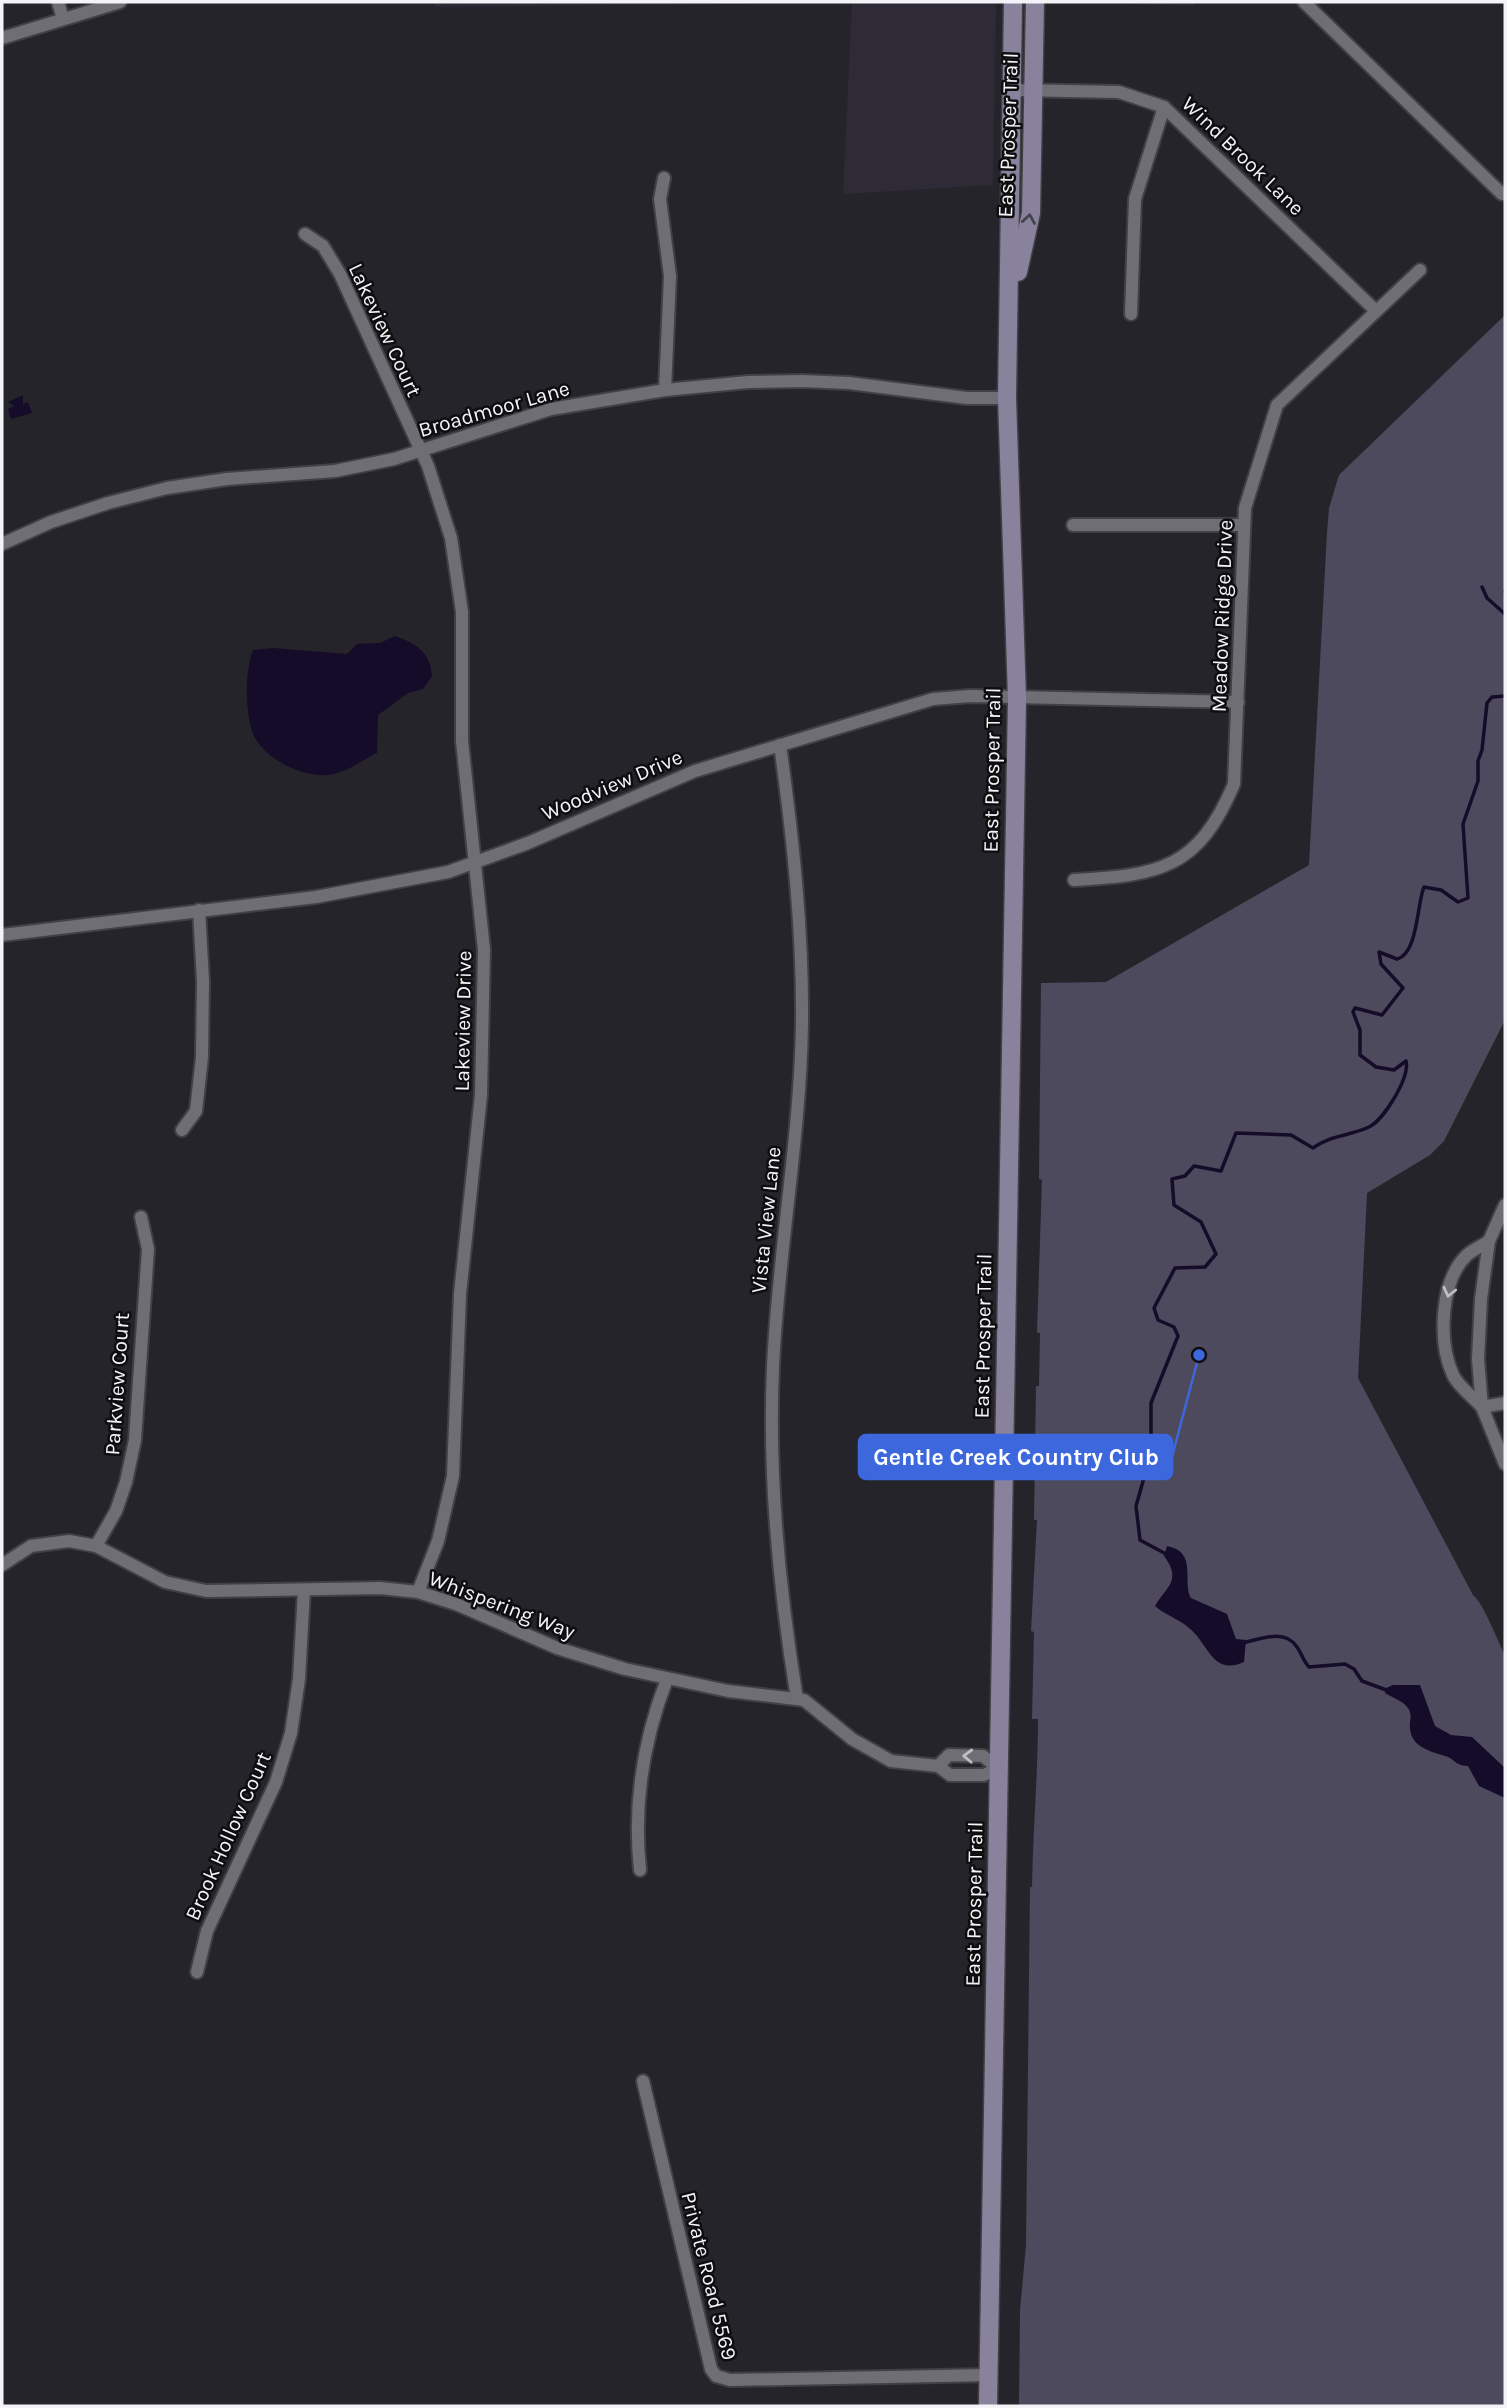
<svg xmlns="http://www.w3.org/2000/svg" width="1507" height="2408" viewBox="0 0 1507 2408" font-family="Karla,sans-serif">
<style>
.built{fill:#2e2b37}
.green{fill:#4e4a5e}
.water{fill:#150c29}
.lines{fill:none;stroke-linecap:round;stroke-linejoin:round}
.stream{stroke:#150c29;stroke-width:3.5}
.street-casing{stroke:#414045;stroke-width:16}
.secondary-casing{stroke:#414045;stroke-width:21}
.street{stroke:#6f6e75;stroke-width:12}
.secondary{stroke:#88829c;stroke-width:18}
.oneway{stroke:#45424f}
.oneway2{stroke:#bfbec4}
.labels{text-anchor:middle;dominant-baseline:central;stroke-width:5;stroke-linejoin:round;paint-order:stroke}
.street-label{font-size:21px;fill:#f4f4f8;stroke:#0e0e10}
.leader{fill:none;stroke:#3d67dd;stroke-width:2.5}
.callout-dot{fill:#3d67dd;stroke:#0e0e10;stroke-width:2.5}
.callout{fill:#3d67dd;stroke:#3d67dd;stroke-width:2.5}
.callout-label{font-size:23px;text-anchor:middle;font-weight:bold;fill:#fff}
</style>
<rect width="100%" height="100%" fill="#25242a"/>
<g class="built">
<polygon points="435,2 996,2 993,185 843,194 852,3 435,7"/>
<polygon points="1066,2 1195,2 1194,6"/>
</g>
<path class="green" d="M1505,315V1020L1444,1141L1430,1155L1367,1193L1358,1378L1473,1595C1484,1604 1497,1640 1505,1655V2406H1019L1020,2310L1026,2245L1030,1887H1032C1033,1829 1038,1774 1038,1719H1032L1034,1632L1031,1631L1037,1520H1034L1036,1386H1039L1040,1333H1037L1042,1180L1039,1179L1041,983L1106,982L1309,865L1327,533L1329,508L1339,475Z"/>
<g class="water">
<polygon points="23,395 23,404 28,402 32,413 11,419 8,409 14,406 8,402"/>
<path d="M395,636C417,644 430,652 432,676L423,689L408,693L378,715L377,753C361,761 346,773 328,775C302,778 260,757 252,731C245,709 245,670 253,650L273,648L347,654L357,644L380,643Z"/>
<path d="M1167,1546C1198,1552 1182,1581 1191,1598L1227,1614L1236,1639L1246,1640L1244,1662C1212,1676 1209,1644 1189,1628C1179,1619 1165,1615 1155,1606C1165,1588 1183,1581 1164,1556Z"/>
<path d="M1393,1685H1420L1435,1726L1451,1735L1472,1737L1505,1768V1798L1479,1786L1468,1766C1453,1765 1456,1759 1445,1756C1427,1750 1408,1746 1410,1722C1411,1717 1411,1711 1407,1707C1403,1701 1391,1697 1385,1693L1386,1688Z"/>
</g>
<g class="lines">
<g class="stream">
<polyline points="1482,587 1487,598 1505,614"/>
<polyline points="1505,591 1505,592"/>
<path d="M1166,1554L1140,1540L1136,1506L1151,1453V1403L1178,1336L1174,1327L1158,1320L1154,1308L1175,1268L1205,1267L1216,1254L1201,1222L1174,1205L1172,1179L1185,1176L1194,1166L1221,1171L1236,1133L1291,1135L1313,1148C1330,1135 1350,1136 1369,1127C1384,1120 1410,1077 1406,1061L1394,1070L1376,1067L1360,1055V1030L1353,1012L1355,1008L1382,1015L1403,988L1381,964L1379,952L1397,959C1418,954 1417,903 1424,887L1441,890L1458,902L1468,898L1463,824L1478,781V761L1482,750L1487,703L1492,697L1505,696"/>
<path d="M1243,1643C1260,1639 1285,1628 1297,1647C1302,1654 1303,1661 1309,1667L1345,1664L1354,1669L1362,1681L1389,1691"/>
</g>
<g class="street-casing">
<g id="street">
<polyline points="58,2 63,19"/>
<polyline points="1304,2 1502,194 1505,193"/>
<polyline points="2,38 120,2"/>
<polyline points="1012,90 1119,92 1164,107 1376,311"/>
<polyline points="664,178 660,199 670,276 665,390"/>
<polyline points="305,234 323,246 340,274 428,466 451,538 462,612 462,741 484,950 481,1095 460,1294 453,1476 438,1541 418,1592"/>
<polyline points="1131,314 1135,199 1164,107"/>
<polyline points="1073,525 1243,525"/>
<polyline points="2,544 51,522 108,503 167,488 227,479 335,471 394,459 551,409 665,390 748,382 802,381 849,383 967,398 1007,398"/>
<path d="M780,745C793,838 803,931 802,1025C800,1140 778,1253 773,1367C768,1479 779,1589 797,1699"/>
<path d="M1074,880C1160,875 1198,869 1234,784L1245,508L1277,405L1420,270"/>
<polyline points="2,935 316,897 448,872 528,843 695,771 933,699 970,696 1238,702"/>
<polyline points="182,1130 196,1111 202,1057 203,981 199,910"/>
<polyline points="1505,1205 1489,1241 1481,1299 1478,1359 1482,1407 1505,1464"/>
<path d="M1482,1407C1473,1397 1458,1386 1453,1375C1438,1342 1440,1282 1466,1256C1472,1250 1482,1246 1489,1241"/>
<polyline points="1482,1407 1505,1403"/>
<polyline points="96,1546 116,1511 126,1482 135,1440 148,1249 141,1217"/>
<polyline points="2,1565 31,1546 69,1541 96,1546 165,1582 206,1591 380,1588 418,1592 456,1604 557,1648 625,1669 728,1691 804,1700 852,1739 891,1761 938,1766 950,1775 984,1775 998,1768 983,1756 949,1755 938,1766"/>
<path d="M640,1870C633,1804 643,1741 667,1679"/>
<polyline points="197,1972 207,1931 276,1782 291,1733 299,1679 304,1590"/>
<polyline points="643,2081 711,2369 716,2376 730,2380 989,2375"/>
</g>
</g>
<g class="secondary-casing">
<g id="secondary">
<polyline points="1018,272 1031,213 1035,2"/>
<polyline points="988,2406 1017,698 1007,398 1013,2"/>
</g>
</g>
<use href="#street" class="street"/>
<use href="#secondary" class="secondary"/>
</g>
<defs><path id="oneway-chevron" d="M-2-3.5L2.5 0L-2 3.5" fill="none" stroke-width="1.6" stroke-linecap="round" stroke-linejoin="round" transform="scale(1.75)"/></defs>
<use class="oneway" href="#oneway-chevron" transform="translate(1029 219) rotate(-81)"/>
<g class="oneway2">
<use href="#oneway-chevron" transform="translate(1449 1292) rotate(103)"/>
<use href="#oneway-chevron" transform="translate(968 1756) rotate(-178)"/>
</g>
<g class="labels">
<g class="street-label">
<text transform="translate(1008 135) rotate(-88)">East Prosper Trail</text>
<text transform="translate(1243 156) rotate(44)">Wind Brook Lane</text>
<text transform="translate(385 330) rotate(65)">Lakeview Court</text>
<text transform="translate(494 409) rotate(-16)">Broadmoor Lane</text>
<text transform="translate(1222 616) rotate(-88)">Meadow Ridge Drive</text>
<text transform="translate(992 770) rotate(-89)">East Prosper Trail</text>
<text transform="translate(612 785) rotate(-23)">Woodview Drive</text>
<text transform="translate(463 1021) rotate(-89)">Lakeview Drive</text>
<text transform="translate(766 1220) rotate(-84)">Vista View Lane</text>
<text transform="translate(983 1336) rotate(-89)">East Prosper Trail</text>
<text transform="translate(117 1384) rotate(-86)">Parkview Court</text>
<text transform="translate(502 1605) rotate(21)">Whispering Way</text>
<text transform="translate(228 1836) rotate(-66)">Brook Hollow Court</text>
<text transform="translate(974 1904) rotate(-89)">East Prosper Trail</text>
<text transform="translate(709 2276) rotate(76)">Private Road 5569</text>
</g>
</g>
<path class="leader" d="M1199 1355L1172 1457"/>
<circle class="callout-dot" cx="1199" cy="1355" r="7"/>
<rect class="callout" x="859" y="1435" width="313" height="44" rx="7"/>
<g class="callout-label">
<text x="1016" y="1465">Gentle Creek Country Club</text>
</g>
<rect width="1507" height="2408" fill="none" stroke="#f4f4f8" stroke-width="7"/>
</svg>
